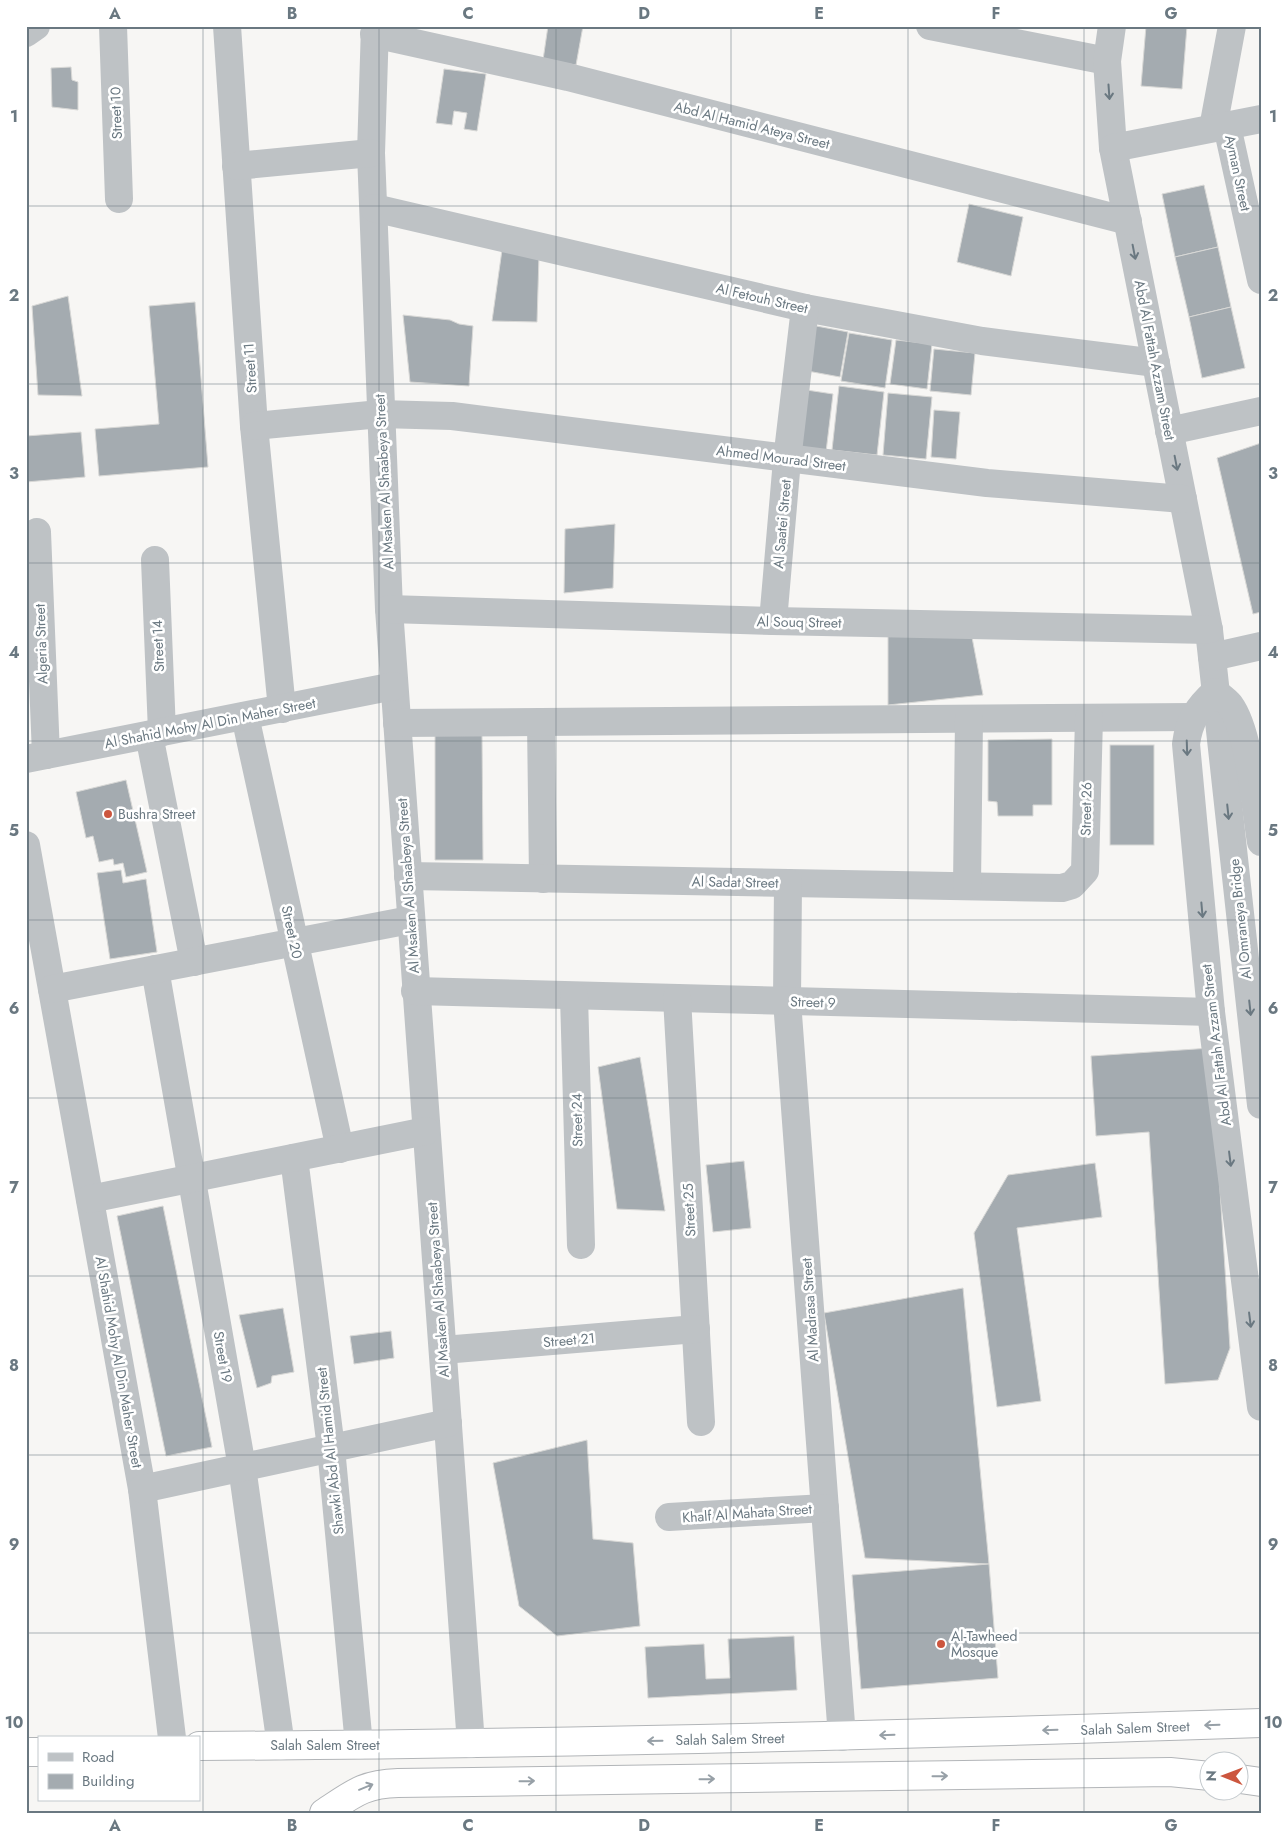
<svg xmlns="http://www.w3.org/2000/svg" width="1287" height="1839" viewBox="0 0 1287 1839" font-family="Jost,sans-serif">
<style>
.building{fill:#a4abb0;stroke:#d8d8d6}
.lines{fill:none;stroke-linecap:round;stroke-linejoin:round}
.highway-casing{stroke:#b2b5b8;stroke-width:30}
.minor{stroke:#bec2c5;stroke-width:28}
.highway{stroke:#fff;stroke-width:28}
.oneway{stroke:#6a7881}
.oneway2{stroke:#97a0a7}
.grid{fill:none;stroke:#6a7881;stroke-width:1;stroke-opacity:0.55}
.poi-dot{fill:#cc563e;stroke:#fff;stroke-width:2}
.labels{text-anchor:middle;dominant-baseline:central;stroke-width:5;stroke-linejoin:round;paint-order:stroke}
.street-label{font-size:14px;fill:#6a7881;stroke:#fff}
.poi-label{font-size:14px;fill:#6a7881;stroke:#fff;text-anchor:start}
.neatline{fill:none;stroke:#6a7881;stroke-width:2}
.grid-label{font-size:16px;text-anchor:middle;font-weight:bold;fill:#6a7881}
</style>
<rect width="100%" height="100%" fill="#f7f6f4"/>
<g class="building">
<polygon points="548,26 583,26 576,65 543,60"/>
<polygon points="1146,26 1187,26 1182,89 1141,86"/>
<polygon points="71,67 72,80 78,82 78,110 52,107 51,68"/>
<polygon points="444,69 486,74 477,131 464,129 467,113 454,111 452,125 436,123"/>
<polygon points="1204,185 1218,247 1175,257 1162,194"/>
<polygon points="969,204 1023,217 1011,276 957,262"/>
<polygon points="503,243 539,255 537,322 492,321"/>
<polygon points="1218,247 1231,307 1189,317 1175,257"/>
<polygon points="68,296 82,396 38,395 32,306"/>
<polygon points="195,302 208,467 99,476 95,429 159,424 149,306"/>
<polygon points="1231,307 1245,368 1202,378 1189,317"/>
<polygon points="403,315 450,320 459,324 473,326 469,386 410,382"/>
<polygon points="811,325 848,332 840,377 802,370"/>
<polygon points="849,333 892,340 885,388 841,381"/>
<polygon points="896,340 932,344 927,389 890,384"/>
<polygon points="934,349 975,353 971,395 930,391"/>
<polygon points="839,386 884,392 877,455 832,450"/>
<polygon points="800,389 833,394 826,452 801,449"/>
<polygon points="888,393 932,397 926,459 883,455"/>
<polygon points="934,410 960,412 956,459 931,457"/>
<polygon points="81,432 85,477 26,482 26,436"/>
<polygon points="1261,443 1261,612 1253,614 1217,458"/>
<polygon points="615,524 613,588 564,593 565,529"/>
<polygon points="971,632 983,695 888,705 888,636"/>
<polygon points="435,733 482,733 483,860 435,860"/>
<polygon points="1052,739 1052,805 1033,805 1033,816 998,816 997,802 988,801 988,740"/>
<rect x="1110" y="745" width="44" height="100"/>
<polygon points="126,780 147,872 126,877 123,863 114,865 113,859 99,862 93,836 86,838 76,792"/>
<polygon points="121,870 123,883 146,879 157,952 110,959 97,873"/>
<polygon points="1211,1048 1230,1348 1218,1380 1165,1384 1149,1132 1096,1136 1091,1056"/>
<polygon points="640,1057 665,1211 617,1209 598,1067"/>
<polygon points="744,1161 751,1228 713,1232 706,1165"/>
<polygon points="1095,1163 1102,1217 1017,1228 1041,1401 997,1407 974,1233 1008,1175"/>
<polygon points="163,1206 212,1447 166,1456 117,1216"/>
<polygon points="963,1288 989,1564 865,1558 824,1313"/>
<polygon points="283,1308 294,1372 272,1376 271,1383 257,1388 239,1315"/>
<polygon points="391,1331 394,1358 354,1364 350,1336"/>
<polygon points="587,1440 593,1539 633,1543 640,1626 557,1636 519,1606 493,1463"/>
<polygon points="989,1564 998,1678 861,1689 852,1575"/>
<polygon points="794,1636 797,1690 648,1698 645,1647 704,1644 706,1679 730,1678 728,1639"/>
</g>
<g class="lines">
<g class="highway-casing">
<g id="highway">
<path d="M199,1746C553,1744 907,1735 1261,1723"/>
<polyline points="26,1752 39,1752"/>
<polyline points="1240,1779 1261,1782"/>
<path d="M324,1813C353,1794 363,1784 398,1783L1170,1772L1210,1776"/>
</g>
</g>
<g class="minor">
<polyline points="113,26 119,199"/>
<polyline points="227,26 254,426 282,709"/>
<polyline points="375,26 371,153 389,609 471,1744"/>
<polyline points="930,26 1107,61"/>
<polyline points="1112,26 1107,61 1113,148 1209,630 1261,1105"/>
<polyline points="26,33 36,26"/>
<polyline points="374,34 568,77 1128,221"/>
<polyline points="1227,126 1261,280"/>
<polyline points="1213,128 1232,26"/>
<polyline points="1113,148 1261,119"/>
<polyline points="236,166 371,153"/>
<polyline points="374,208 805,308 982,341 1156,363"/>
<polyline points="254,426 380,414 452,416 987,483 1183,499"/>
<polyline points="1169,431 1261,411"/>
<polyline points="37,532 46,755"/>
<polyline points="155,560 162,732"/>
<polyline points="389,609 773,621 1209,630"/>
<polyline points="773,621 787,460 805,308"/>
<polyline points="1212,657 1261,646"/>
<polyline points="245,716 340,1149"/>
<polyline points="541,722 543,879"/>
<polyline points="397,723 1193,717"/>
<polyline points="149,735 194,962"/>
<polyline points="26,759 394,686"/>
<path d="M1261,842C1255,807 1250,732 1230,705C1226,700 1220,696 1215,692C1198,707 1189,721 1186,744L1211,1012L1261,1407"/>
<polyline points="26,845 142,1489 172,1738"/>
<polyline points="408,876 1062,888 1072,885 1085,871 1089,718"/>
<polyline points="788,883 787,1001 842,1737"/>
<polyline points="967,886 969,719"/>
<polyline points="155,969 242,1467 281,1746"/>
<polyline points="52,989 410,920"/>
<polyline points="415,991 1211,1012"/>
<polyline points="574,996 581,1245"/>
<polyline points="677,998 701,1422"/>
<polyline points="294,1158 331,1448 359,1745"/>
<polyline points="90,1199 426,1131"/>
<polyline points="443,1350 696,1329"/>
<polyline points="142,1489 448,1423"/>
<polyline points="669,1517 825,1508"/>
</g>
<use href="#highway" class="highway"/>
</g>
<defs><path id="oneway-shaft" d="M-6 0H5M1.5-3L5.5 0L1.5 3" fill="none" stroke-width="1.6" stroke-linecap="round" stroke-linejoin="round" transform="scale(1.25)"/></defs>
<g class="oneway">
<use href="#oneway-shaft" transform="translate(1109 92) rotate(86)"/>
<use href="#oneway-shaft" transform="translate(1134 252) rotate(79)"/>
<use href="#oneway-shaft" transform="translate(1176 463) rotate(79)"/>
<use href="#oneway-shaft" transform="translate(1187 748) rotate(88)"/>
<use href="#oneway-shaft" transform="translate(1228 812) rotate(84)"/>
<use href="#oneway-shaft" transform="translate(1202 910) rotate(85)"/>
<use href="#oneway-shaft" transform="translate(1250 1008) rotate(84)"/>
<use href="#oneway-shaft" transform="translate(1230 1159) rotate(83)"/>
<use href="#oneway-shaft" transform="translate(1250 1320) rotate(83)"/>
</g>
<g class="oneway2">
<use href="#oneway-shaft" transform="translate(1212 1725) rotate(178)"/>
<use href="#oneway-shaft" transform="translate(1050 1730) rotate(178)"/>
<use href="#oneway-shaft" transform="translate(887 1735) rotate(178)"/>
<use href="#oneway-shaft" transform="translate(655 1741) rotate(179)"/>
<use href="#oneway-shaft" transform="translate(940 1776) rotate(-1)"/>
<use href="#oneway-shaft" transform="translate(707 1779) rotate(-1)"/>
<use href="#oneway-shaft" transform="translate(527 1781) rotate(-1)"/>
<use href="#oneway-shaft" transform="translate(366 1787) rotate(-22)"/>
</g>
<path class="grid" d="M203,26V1813M379,26V1813M556,26V1813M731,26V1813M908,26V1813M1084,26V1813M26,206H1261M26,384H1261M26,563H1261M26,741H1261M26,920H1261M26,1098H1261M26,1276H1261M26,1455H1261M26,1633H1261"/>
<g class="poi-dot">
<circle cx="108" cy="814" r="5"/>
<circle cx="941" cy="1644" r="5"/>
</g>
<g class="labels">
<g class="street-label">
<text transform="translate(116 113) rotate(-92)">Street 10</text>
<text transform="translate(752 125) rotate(14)">Abd Al Hamid Ateya Street</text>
<text transform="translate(1238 173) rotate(78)">Ayman Street</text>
<text transform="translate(762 298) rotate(13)">Al Fetouh Street</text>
<text transform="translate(1155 360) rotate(79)">Abd Al Fattah Azzam Street</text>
<text transform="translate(250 368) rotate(-94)">Street 11</text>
<text transform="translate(781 458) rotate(7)">Ahmed Mourad Street</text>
<text transform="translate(384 482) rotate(-93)">Al Msaken Al Shaabeya Street</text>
<text transform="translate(782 524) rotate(-85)">Al Saatei Street</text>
<text transform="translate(799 622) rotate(1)">Al Souq Street</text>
<text transform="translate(41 644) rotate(-92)">Algeria Street</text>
<text transform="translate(158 646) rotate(-92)">Street 14</text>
<text transform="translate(210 723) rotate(-11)">Al Shahid Mohy Al Din Maher Street</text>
<text transform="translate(1086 809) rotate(-89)">Street 26</text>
<text transform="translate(735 882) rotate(1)">Al Sadat Street</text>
<text transform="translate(408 886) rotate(-94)">Al Msaken Al Shaabeya Street</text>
<text transform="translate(1240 919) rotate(-96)">Al Omraneya Bridge</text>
<text transform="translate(292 932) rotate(78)">Street 20</text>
<text transform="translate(813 1002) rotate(2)">Street 9</text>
<text transform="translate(1216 1045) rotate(-97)">Abd Al Fattah Azzam Street</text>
<text transform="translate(577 1120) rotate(-91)">Street 24</text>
<text transform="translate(689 1210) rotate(-93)">Street 25</text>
<text transform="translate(438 1290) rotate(-94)">Al Msaken Al Shaabeya Street</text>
<text transform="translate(810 1310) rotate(-94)">Al Madrasa Street</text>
<text transform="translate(569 1340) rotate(-5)">Street 21</text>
<text transform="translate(223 1357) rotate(80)">Street 19</text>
<text transform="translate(119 1362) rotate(80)">Al Shahid Mohy Al Din Maher Street</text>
<text transform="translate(330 1451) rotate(-96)">Shawki Abd Al Hamid Street</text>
<text transform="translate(747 1513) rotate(-4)">Khalf Al Mahata Street</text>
<text transform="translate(1135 1728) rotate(-2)">Salah Salem Street</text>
<text transform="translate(730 1739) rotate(-1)">Salah Salem Street</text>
<text x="325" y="1745">Salah Salem Street</text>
</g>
<g class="poi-label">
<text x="118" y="814">Bushra Street</text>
<text x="951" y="1636">Al-Tawheed<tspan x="951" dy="16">Mosque</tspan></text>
</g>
</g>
<rect width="1287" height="1839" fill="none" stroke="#ffffff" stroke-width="55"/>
<rect x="38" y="1736" width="162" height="65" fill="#ffffff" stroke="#c3c9cd"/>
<rect x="48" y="1753" width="25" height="8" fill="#bec2c5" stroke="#c3c9cd"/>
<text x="82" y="1762" font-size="15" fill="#6a7881">Road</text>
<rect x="48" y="1774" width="25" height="15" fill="#a4abb0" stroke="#c3c9cd"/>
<text x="82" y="1786" font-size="15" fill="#6a7881">Building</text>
<g transform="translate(1224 1776) rotate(271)"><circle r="24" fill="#ffffff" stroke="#c3c9cd"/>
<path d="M0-4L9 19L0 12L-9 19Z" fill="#cc563e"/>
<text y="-8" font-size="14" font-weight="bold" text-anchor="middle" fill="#6a7881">N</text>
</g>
<rect x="28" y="28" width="1232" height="1784" class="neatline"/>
<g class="grid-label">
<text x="115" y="19">A</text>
<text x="292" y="19">B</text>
<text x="468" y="19">C</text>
<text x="644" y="19">D</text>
<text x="819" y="19">E</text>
<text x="996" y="19">F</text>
<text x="1171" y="19">G</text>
<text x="14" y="122">1</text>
<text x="1273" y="122">1</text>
<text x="14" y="301">2</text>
<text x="1273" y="301">2</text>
<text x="14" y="479">3</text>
<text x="1273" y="479">3</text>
<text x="14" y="658">4</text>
<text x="1273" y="658">4</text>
<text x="14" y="836">5</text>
<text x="1273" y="836">5</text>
<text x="14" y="1014">6</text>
<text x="1273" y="1014">6</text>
<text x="14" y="1193">7</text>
<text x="1273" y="1193">7</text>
<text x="14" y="1371">8</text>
<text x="1273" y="1371">8</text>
<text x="14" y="1550">9</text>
<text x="1273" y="1550">9</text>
<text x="14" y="1728">10</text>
<text x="1273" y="1728">10</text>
<text x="115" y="1831">A</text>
<text x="292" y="1831">B</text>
<text x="468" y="1831">C</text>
<text x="644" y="1831">D</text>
<text x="819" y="1831">E</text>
<text x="996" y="1831">F</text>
<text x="1171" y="1831">G</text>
</g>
</svg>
